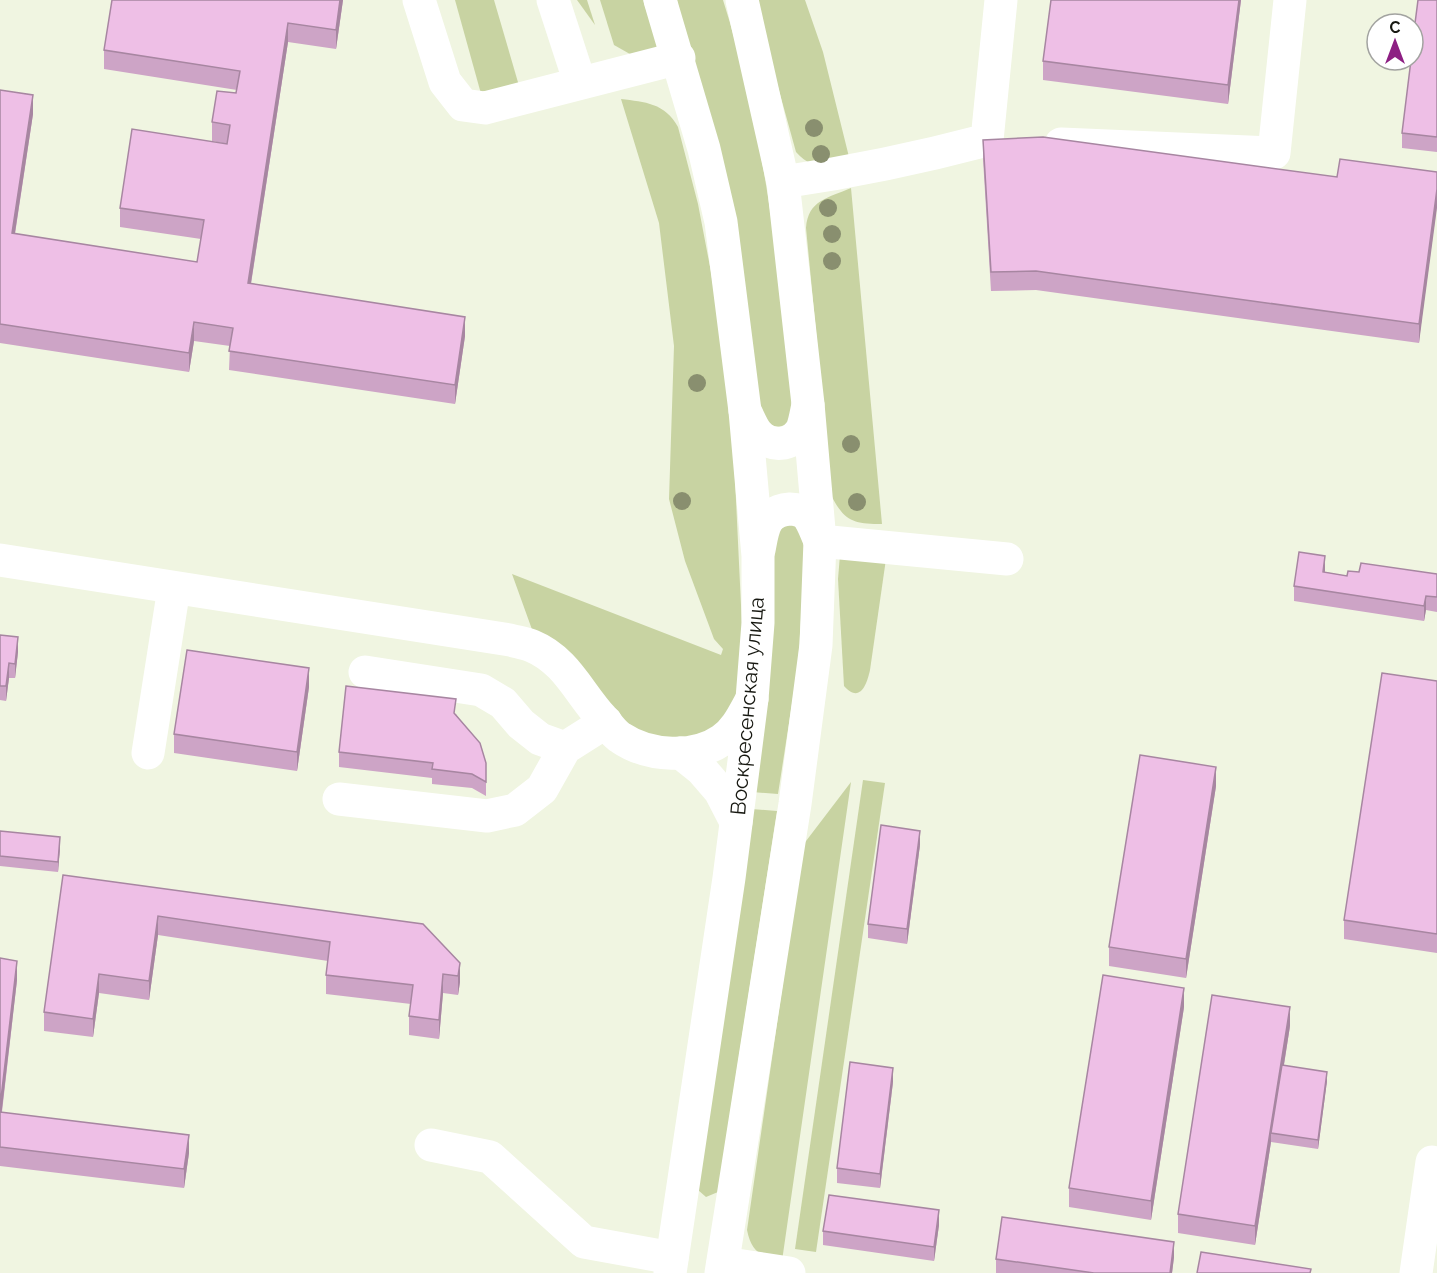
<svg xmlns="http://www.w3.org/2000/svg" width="1437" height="1273" viewBox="0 0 1437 1273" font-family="Raleway,sans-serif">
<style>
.green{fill:#c8d3a2}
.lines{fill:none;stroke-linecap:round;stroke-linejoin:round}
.minor{stroke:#fff;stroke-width:33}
.major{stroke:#fff;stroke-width:33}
.tree{fill:#898f6f}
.wall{fill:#cda4c6}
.shaded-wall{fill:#a786a1}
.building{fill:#eebfe6;stroke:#a786a1;stroke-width:1.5}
.labels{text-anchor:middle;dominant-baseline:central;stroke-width:5;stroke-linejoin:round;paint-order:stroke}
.street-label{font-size:21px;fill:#171811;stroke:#fff}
</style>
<rect width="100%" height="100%" fill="#f0f5e1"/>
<g class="green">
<polygon points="455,0 494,0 522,96 483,101"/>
<polygon points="577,0 587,0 595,25"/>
<polygon points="600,0 643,0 658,45 657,51 637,58 614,45"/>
<path d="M677,0H723C765,132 779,270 795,406L790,423C777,429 773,427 761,418Z"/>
<path d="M754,0H805L823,52L851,165C827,166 813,171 796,152Z"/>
<path d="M621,99C645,102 665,103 678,127L698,204L711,272L724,357L734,458L742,626L737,702L705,740L641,736L534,635L512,574L721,655L723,649L714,639L685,561L669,499L674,346L659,223Z"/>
<path d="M851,188L882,524C855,524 845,522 832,497L806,228C808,200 828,198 851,188Z"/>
<path d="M794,524L806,543L798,665L778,794L752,792L773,545C775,533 781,525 794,524Z"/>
<path d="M840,555L886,559L870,670C867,684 860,704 844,686L838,579Z"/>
<polygon points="863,780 885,783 816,1252 795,1249"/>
<path d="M851,782L782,1261C761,1255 752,1254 747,1230L803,845Z"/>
<polygon points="751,809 777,811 718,1192 706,1197 698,1190"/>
</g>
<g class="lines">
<g class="minor">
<polyline points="419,0 445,82 463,105 485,108 679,58"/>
<polyline points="553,0 580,83"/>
<polyline points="1061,144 1274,153 1290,0"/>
<path d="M783,182C852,172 919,158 987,140L1001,0"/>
<polyline points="820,541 1007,559"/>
<path d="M0,560L510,640C517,642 525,643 532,646C566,660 579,693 602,718C608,725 614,734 621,738C649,757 695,759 722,740C737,730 744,713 752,699"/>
<polyline points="365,672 481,690 503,703 521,724 540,739 565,748"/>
<polyline points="148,753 174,588"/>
<polyline points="681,753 701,769 720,791 736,822"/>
<polyline points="339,799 487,816 515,810 542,789 565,748 606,722"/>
<polyline points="431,1145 490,1157 584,1242 672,1258"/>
<polyline points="723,1263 789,1273"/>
<polyline points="1416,1273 1432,1162"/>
</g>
<g class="major">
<polyline points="660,0 704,149 721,222 745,411 758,556 758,623 752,699 729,878 670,1273"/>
<path d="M745,411C749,418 752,427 757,433C770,448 792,447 802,429C805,422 806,413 808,405"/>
<path d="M759,550C763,529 764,511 790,509C796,509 803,511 807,515C813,522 816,533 820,541"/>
<polyline points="721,1273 795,804 816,645 820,541 808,404 783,182 742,0"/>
</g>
</g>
<g class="tree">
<circle cx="814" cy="128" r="9"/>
<circle cx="821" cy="154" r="9"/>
<circle cx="828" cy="208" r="9"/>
<circle cx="832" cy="234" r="9"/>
<circle cx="832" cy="261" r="9"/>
<circle cx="697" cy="383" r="9"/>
<circle cx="851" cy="444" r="9"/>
<circle cx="682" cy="501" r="9"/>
<circle cx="857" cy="502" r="9"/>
</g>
<g class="wall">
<polygon points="343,0 336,49 288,42 251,284 465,336 455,404 229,370 230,346 194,341 189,372 0,343 0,90 33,114 15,234 197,262 201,239 120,227 120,208 227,144 212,141 212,122 236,93 237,90 104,69 104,50"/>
<polygon points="1051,0 1241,0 1228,104 1043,80 1043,61"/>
<polygon points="1437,0 1437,152 1402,148 1402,133"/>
<polygon points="983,140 1337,177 1437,172 1419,343 1036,290 991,291 983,159"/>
<polygon points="1325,572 1347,576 1359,572 1437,574 1437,612 1426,610 1424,621 1294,601 1294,586"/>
<polygon points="0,635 18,652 15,678 9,678 6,701 0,700"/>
<polygon points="1437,681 1437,953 1344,939 1344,920"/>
<polygon points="309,687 297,771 174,753 174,734"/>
<polygon points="456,714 486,763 486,796 472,788 432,784 432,778 339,767 339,752"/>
<polygon points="1216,786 1186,978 1109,966 1109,947"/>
<polygon points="0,831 60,847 58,872 0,866"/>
<polygon points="920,845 907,944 868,938 868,924"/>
<polygon points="63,875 460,963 460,982 458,995 443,993 439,1039 409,1035 409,1016 411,1004 326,994 326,975 328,961 158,935 149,1000 99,993 93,1037 44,1031 44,1012"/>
<polygon points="0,958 17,980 2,1112 189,1153 184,1188 0,1166"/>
<polygon points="1184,1007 1151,1220 1069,1207 1069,1188"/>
<polygon points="1290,1026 1284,1065 1327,1081 1318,1149 1271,1142 1255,1245 1178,1233 1178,1214"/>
<polygon points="893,1082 880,1188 837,1183 837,1168"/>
<polygon points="939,1225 934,1261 823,1245 823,1231"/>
<polygon points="1174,1257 1172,1273 996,1273 996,1259"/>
</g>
<g class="shaded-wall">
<polygon points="340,0 343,0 336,49 336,30"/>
<polygon points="1239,0 1241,0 1228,104 1228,85"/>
<polygon points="288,23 288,42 248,302 248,283"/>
<polygon points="33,95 33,114 12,252 12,233"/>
<polygon points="1437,189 1437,208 1419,343 1419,324"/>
<polygon points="465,317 465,336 455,404 455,385"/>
<polygon points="194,322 194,341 189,372 189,353"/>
<polygon points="1325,556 1325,571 1323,587 1323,572"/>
<polygon points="1426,596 1426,610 1424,621 1424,606"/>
<polygon points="18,637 18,652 15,678 15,664"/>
<polygon points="9,663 9,678 6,701 6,686"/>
<polygon points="309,668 309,687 297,771 297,752"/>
<polygon points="1216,767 1216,786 1186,978 1186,959"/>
<polygon points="920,831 920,845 907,944 907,929"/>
<polygon points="60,837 60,847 58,872 58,862"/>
<polygon points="158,916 158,935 149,1000 149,981"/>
<polygon points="17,961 17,980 0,1126 0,1107"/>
<polygon points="460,963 460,982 458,995 458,976"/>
<polygon points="99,974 99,993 93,1037 93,1019"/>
<polygon points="443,974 443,993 439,1039 439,1020"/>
<polygon points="1184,988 1184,1007 1151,1220 1151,1201"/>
<polygon points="1290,1007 1290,1026 1273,1133 1271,1133 1271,1142 1255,1245 1255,1226"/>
<polygon points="893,1068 893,1082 880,1188 880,1174"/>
<polygon points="1327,1072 1327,1081 1318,1149 1318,1140"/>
<polygon points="189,1135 189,1153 184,1188 184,1169"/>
<polygon points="939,1210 939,1225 934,1261 934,1247"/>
<polygon points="1174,1242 1174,1257 1172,1273 1170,1273"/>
</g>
<g class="building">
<polygon points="112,0 340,0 336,30 288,23 248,283 465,317 455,385 229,351 233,328 194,322 189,353 0,324 0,90 33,95 12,233 197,262 204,220 120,208 132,129 227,144 230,125 212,122 217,91 236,93 240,71 104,50"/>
<polygon points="1051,0 1239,0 1228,85 1043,61"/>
<polygon points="1418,0 1437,0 1437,137 1402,133 1411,60 1413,60 1413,39"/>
<polygon points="1043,137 1337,177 1340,159 1437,172 1437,189 1419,324 1036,271 991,272 983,140"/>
<polygon points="1299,552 1325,556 1323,572 1347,576 1348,571 1359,572 1361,563 1437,574 1437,597 1426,596 1424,606 1294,586"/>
<polygon points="0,635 18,637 15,664 9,663 6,686 0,686"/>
<polygon points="187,650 309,668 297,752 174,734"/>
<polygon points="1382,673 1437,681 1437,934 1344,920"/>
<polygon points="346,686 456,699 454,713 480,743 486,763 486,782 472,774 432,769 433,763 339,752"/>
<polygon points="1140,755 1216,767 1186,959 1109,947"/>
<polygon points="881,825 920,831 907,929 868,924"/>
<polygon points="0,831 60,837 58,862 0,856"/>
<polygon points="63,875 423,924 460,963 458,976 443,974 439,1020 409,1016 413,985 326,975 330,942 158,916 149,981 99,974 93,1019 44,1012"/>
<polygon points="0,958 17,961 0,1107"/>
<polygon points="1103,975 1184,988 1151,1201 1069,1188"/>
<polygon points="1212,995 1290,1007 1255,1226 1178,1214"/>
<polygon points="850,1062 893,1068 880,1174 837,1168"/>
<polygon points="1282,1065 1327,1072 1318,1140 1271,1133"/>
<polygon points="0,1112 189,1135 184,1169 0,1147"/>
<polygon points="829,1195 939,1210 934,1247 823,1231"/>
<polygon points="1002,1217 1174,1242 1170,1273 1094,1273 996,1259"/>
<polygon points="1201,1252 1311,1269 1310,1273 1197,1273"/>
</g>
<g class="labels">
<g class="street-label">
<text transform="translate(747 706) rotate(-85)">Воскресенская улица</text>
</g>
</g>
<g transform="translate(1395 42)"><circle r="28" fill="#ffffff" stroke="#a2a3a0" stroke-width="1.5"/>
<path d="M0-4.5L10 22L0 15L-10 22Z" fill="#8d1f83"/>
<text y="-9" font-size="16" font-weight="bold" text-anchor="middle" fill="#171811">С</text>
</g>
</svg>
